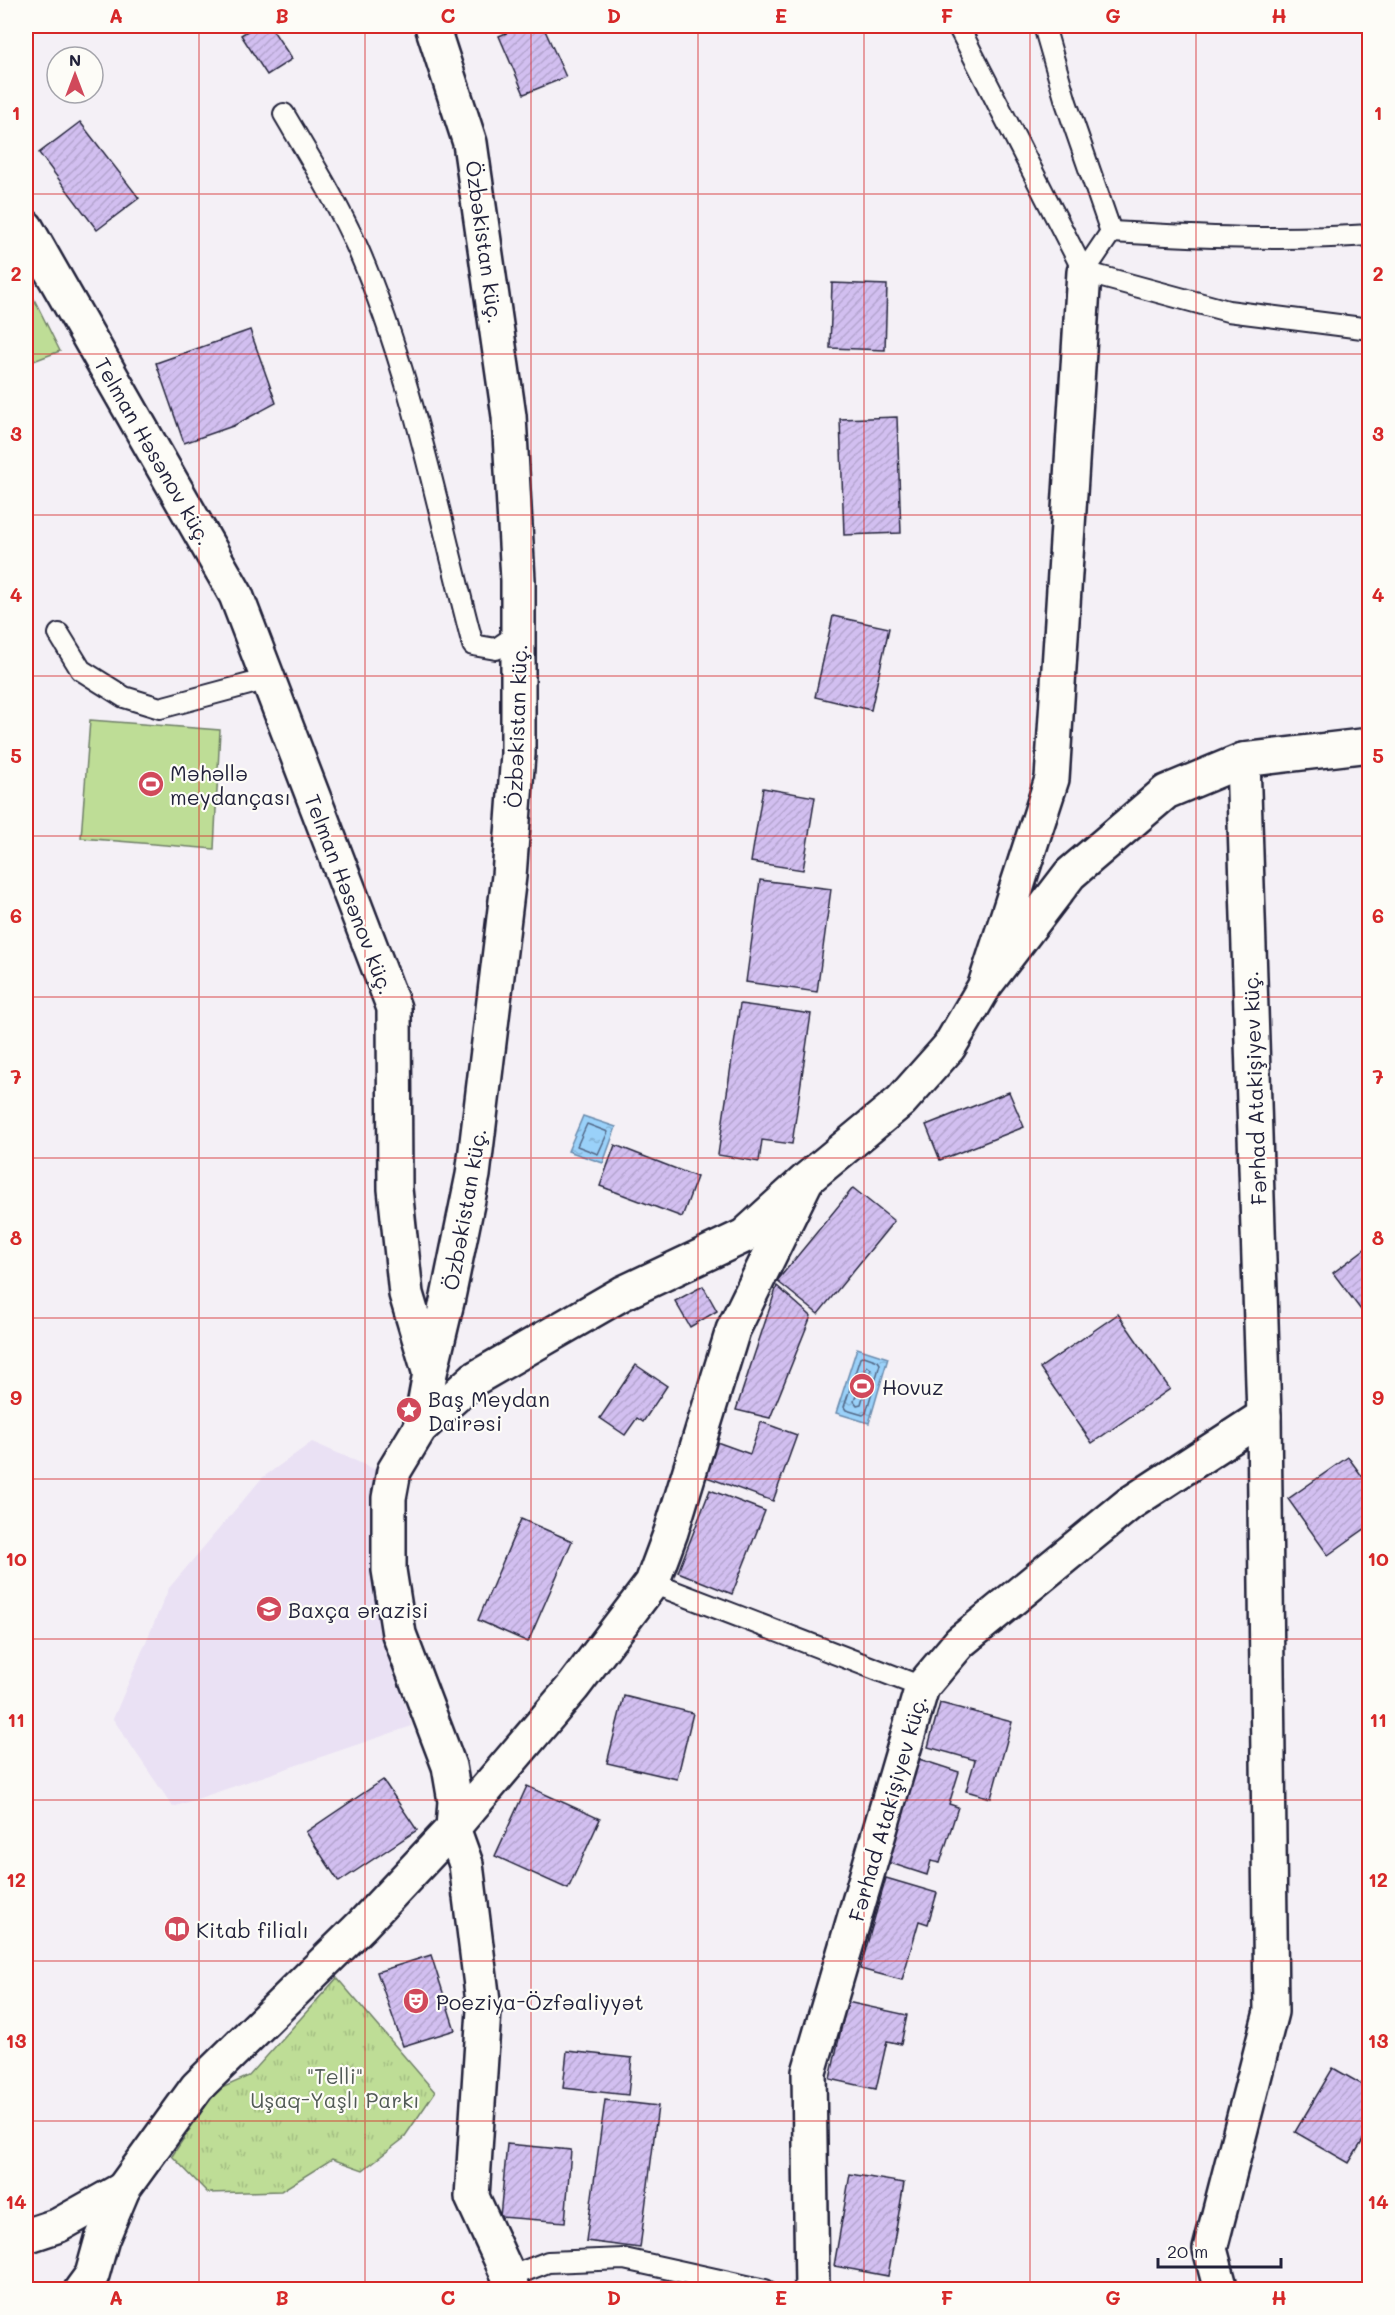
<svg xmlns="http://www.w3.org/2000/svg" width="1395" height="2315" viewBox="0 0 1395 2315" font-family="Mali,sans-serif">
<style>
.built{fill:#eae1f4}
.grass{fill:#bedd96;stroke:#708068;stroke-width:1.5}
.park{fill:url(#park-tufts);stroke:#708068;stroke-width:1.5}
.water{fill:url(#water-ripples);stroke:#6a8bad;stroke-width:1.5}
.lines{fill:none;stroke-linecap:round;stroke-linejoin:round}
.shore{stroke:#526887;stroke-width:1.5}
.building{fill:url(#building-hatch);stroke:#22223b;stroke-width:1.5}
.lane-casing{stroke:#22223b;stroke-width:24}
.street-casing{stroke:#22223b;stroke-width:38}
.secondary-casing{stroke:#22223b;stroke-width:38}
.lane{stroke:#fdfcf7;stroke-width:20}
.street{stroke:#fdfcf7;stroke-width:33}
.secondary{stroke:#fdfcf7;stroke-width:33}
.grid{fill:none;stroke:#d62828;stroke-width:1.5;stroke-opacity:0.55}
.labels{text-anchor:middle;dominant-baseline:central;stroke-width:4.5;stroke-linejoin:round;paint-order:stroke}
.street-label{font-size:21px;fill:#22223b;stroke:#fdfcf7}
.poi-label{font-size:21px;fill:#22223b;stroke:#fdfcf7;text-anchor:start}
.park-label{font-size:21px;fill:#515a56;stroke:#fdfcf7}
.neatline{fill:none;stroke:#d62828;stroke-width:2}
.grid-label{font-size:20px;text-anchor:middle;font-weight:bold;fill:#d62828}
</style>
<defs>
<pattern id="park-tufts" width="24" height="20" patternUnits="userSpaceOnUse" patternTransform="scale(1.5)"><rect width="24" height="20" fill="#bedd96"/><path d="M3 7l-1-3M5 7V3M7 7l1-3M15 17l-1-3M17 17v-4M19 17l1-3" fill="none" stroke="#a3bd82"/></pattern>
<pattern id="water-ripples" width="26" height="14" patternUnits="userSpaceOnUse" patternTransform="scale(1.5)"><rect width="26" height="14" fill="#9ad1f9"/><path d="M2 4q2-2 4 0t4 0M15 11q2-2 4 0t4 0" fill="none" stroke="#84b3d6"/></pattern>
<pattern id="building-hatch" width="6" height="6" patternUnits="userSpaceOnUse" patternTransform="scale(1.5)"><rect width="6" height="6" fill="#d2bff0"/><path d="M-1 1l2-2M0 6l6-6M5 7l2-2" fill="none" stroke="#b4a4cf"/></pattern>
</defs>
<rect width="100%" height="100%" fill="#f4f0f6"/>
<filter id="ink" filterUnits="userSpaceOnUse"><feTurbulence type="fractalNoise" baseFrequency=".0167" numOctaves="2"/><feDisplacementMap in="SourceGraphic" scale="12" xChannelSelector="R" yChannelSelector="G"/><feConvolveMatrix kernelMatrix="1 2 1 2 8 2 1 2 1" color-interpolation-filters="sRGB"/></filter>
<g filter="url(#ink)">
<polygon class="built" points="312,1442 379,1471 372,1538 379,1631 412,1726 173,1807 113,1719 169,1588 262,1478"/>
<g class="grass">
<polygon points="26,283 60,351 26,364"/>
<polygon points="90,720 220,730 214,849 81,838"/>
</g>
<polygon class="park" points="337,1978 435,2092 403,2139 363,2170 332,2159 281,2191 208,2193 172,2156 215,2091 249,2076"/>
<g class="water">
<polygon points="583,1116 616,1127 603,1163 568,1151"/>
<polygon points="857,1348 888,1358 869,1423 836,1413"/>
</g>
<g class="lines">
<g class="shore">
<polygon points="587,1124 608,1132 598,1154 577,1146"/>
<polygon points="864,1356 878,1361 880,1364 866,1413 863,1415 846,1410 844,1407 860,1358"/>
<polygon points="867,1366 871,1369 861,1404 857,1405 854,1401"/>
</g>
</g>
<g class="building">
<polygon points="255,26 270,26 292,59 267,75 241,35"/>
<polygon points="524,26 543,26 566,77 524,94 499,36"/>
<polygon points="80,122 139,198 97,230 39,153"/>
<polygon points="832,283 887,285 885,350 830,348"/>
<polygon points="250,330 276,403 233,426 184,443 156,363"/>
<polygon points="897,417 901,533 844,535 840,419"/>
<polygon points="833,616 889,628 871,710 815,697"/>
<polygon points="763,788 815,797 803,870 751,862"/>
<polygon points="760,880 831,889 817,992 746,982"/>
<polygon points="740,1004 811,1014 792,1144 762,1140 759,1162 718,1155"/>
<polygon points="1009,1092 1024,1127 940,1160 926,1125"/>
<polygon points="615,1145 697,1177 682,1217 600,1186"/>
<polygon points="853,1188 894,1221 818,1314 777,1281"/>
<polygon points="1370,1245 1370,1316 1367,1318 1333,1273"/>
<polygon points="703,1286 717,1311 690,1327 675,1301"/>
<polygon points="777,1286 811,1316 770,1418 736,1410"/>
<polygon points="1118,1314 1170,1389 1092,1443 1040,1368"/>
<polygon points="636,1365 667,1386 643,1422 637,1418 625,1435 600,1418"/>
<polygon points="761,1422 797,1435 773,1501 701,1475 714,1441 750,1454"/>
<polygon points="1348,1457 1370,1487 1370,1525 1328,1555 1288,1499"/>
<polygon points="710,1490 765,1511 732,1594 678,1572"/>
<polygon points="521,1519 572,1541 528,1642 478,1620"/>
<polygon points="624,1696 693,1713 677,1779 607,1763"/>
<polygon points="940,1703 1012,1722 991,1798 966,1791 975,1760 928,1747"/>
<polygon points="916,1758 959,1772 949,1804 958,1807 940,1863 931,1861 927,1875 884,1861"/>
<polygon points="383,1780 417,1830 339,1882 306,1832"/>
<polygon points="527,1786 600,1819 568,1889 495,1856"/>
<polygon points="886,1878 937,1893 928,1924 919,1921 902,1980 860,1969"/>
<polygon points="431,1955 455,2030 403,2046 377,1972"/>
<polygon points="847,2002 907,2015 901,2044 887,2041 876,2089 830,2079"/>
<polygon points="567,2051 632,2058 628,2095 563,2088"/>
<polygon points="1333,2068 1370,2089 1370,2129 1349,2163 1295,2132"/>
<polygon points="605,2100 658,2106 640,2248 586,2241"/>
<polygon points="507,2144 571,2150 565,2222 500,2217"/>
<polygon points="850,2174 904,2183 888,2276 834,2266"/>
<polygon points="870,2283 897,2284 897,2290 870,2290"/>
</g>
<g class="lines">
<g class="lane-casing">
<g id="lane">
<polyline points="958,26 1084,272"/>
<polyline points="1044,26 1066,102 1111,232"/>
<path d="M284,114C310,158 337,202 358,249C413,376 438,513 473,645L496,649L518,634"/>
<path d="M1111,232C1198,237 1282,241 1370,235"/>
<polyline points="1084,272 1228,311 1370,329"/>
<polyline points="1084,272 1111,232"/>
<polyline points="59,634 81,670 124,697 160,708 268,679"/>
<polyline points="652,1583 922,1687"/>
<polyline points="509,2277 548,2262 624,2259 765,2290"/>
</g>
</g>
<g class="street-casing">
<g id="street">
<polyline points="26,227 236,595 394,1008 395,1189 406,1294 429,1371"/>
<polyline points="986,982 1052,779 1084,272"/>
<polyline points="420,1428 430,1373 447,1302 473,1175 509,876 518,754 518,580 509,416 470,143 432,26"/>
<polyline points="26,2236 59,2225 123,2189"/>
<polyline points="512,2290 509,2277 472,2197 484,2010 466,1864 453,1828 573,1687 652,1583 671,1532 733,1330 806,1181"/>
<polyline points="812,2290 809,2072 922,1687 960,1642 1129,1504 1264,1416"/>
<polyline points="1221,2290 1210,2249 1271,2012 1264,1416 1243,760"/>
</g>
</g>
<g class="secondary-casing">
<polyline id="secondary" points="81,2290 92,2275 102,2239 123,2189 197,2087 362,1925 453,1828 455,1801 449,1766 399,1634 389,1570 389,1498 394,1471 420,1428 474,1379 623,1293 744,1236 807,1179 901,1101 949,1047 986,984 1070,874 1166,792 1243,760 1370,745"/>
</g>
<use href="#lane" class="lane"/>
<use href="#street" class="street"/>
<use href="#secondary" class="secondary"/>
</g>
</g>
<path class="grid" d="M199,26V2290M365,26V2290M531,26V2290M698,26V2290M864,26V2290M1030,26V2290M1196,26V2290M26,194H1370M26,354H1370M26,515H1370M26,676H1370M26,836H1370M26,997H1370M26,1158H1370M26,1318H1370M26,1479H1370M26,1639H1370M26,1800H1370M26,1961H1370M26,2121H1370"/>
<defs>
<g id="stadium-disc" transform="scale(1.35)"><circle r="9.5" fill="#d1495b" stroke="#fdfcf7"/><path d="M0-5a6.5 5 0 1 0 0 10a6.5 5 0 1 0 0-10ZM-3.5-1.8h7v3.6h-7Z" fill="#fff"/></g>
<g id="sight-disc" transform="scale(1.35)"><circle r="9.5" fill="#d1495b" stroke="#fdfcf7"/><path d="M0-6L1.8-2.2L6-1.7L2.9 1.2L3.7 5.4L0 3.3L-3.7 5.4L-2.9 1.2L-6-1.7L-1.8-2.2Z" fill="#fff"/></g>
<g id="school-disc" transform="scale(1.35)"><circle r="9.5" fill="#d1495b" stroke="#fdfcf7"/><path d="M0-5L7-2L0 1L-7-2ZM-4 1L0 2.5L4 1V4Q0 6-4 4Z" fill="#fff"/></g>
<g id="library-disc" transform="scale(1.35)"><circle r="9.5" fill="#d1495b" stroke="#fdfcf7"/><path d="M-6-4Q-3-5.5-.7-3.5V5Q-3 3-6 4ZM6-4Q3-5.5 .7-3.5V5Q3 3 6 4Z" fill="#fff"/></g>
<g id="theatre-disc" transform="scale(1.35)"><circle r="9.5" fill="#d1495b" stroke="#fdfcf7"/><path d="M-5-5.5Q0-4 5-5.5V0Q5 5 0 6Q-5 5-5 0ZM-3.3-2.5H-1v1.5H-3.3ZM1-2.5H3.3v1.5H1ZM-2.8 1Q0 5.5 2.8 1Z" fill="#fff"/></g>
</defs>
<g fill-rule="evenodd">
<use href="#stadium-disc" x="151" y="784"/>
<use href="#stadium-disc" x="862" y="1386"/>
<use href="#sight-disc" x="409" y="1410"/>
<use href="#school-disc" x="269" y="1609"/>
<use href="#library-disc" x="177" y="1929"/>
<use href="#theatre-disc" x="416" y="2001"/>
</g>
<g class="labels">
<g class="street-label">
<text transform="translate(485 242) rotate(82)">Özbəkistan küç.</text>
<text transform="translate(154 451) rotate(60)">Telman Həsənov küç.</text>
<text transform="translate(516 726) rotate(-88)">Özbəkistan küç.</text>
<text transform="translate(350 894) rotate(69)">Telman Həsənov küç.</text>
<text transform="translate(1254 1088) rotate(-92)">Fərhad Atakişiyev küç.</text>
<text transform="translate(464 1209) rotate(-80)">Özbəkistan küç.</text>
<text transform="translate(887 1808) rotate(-74)">Fərhad Atakişiyev küç.</text>
</g>
<g class="poi-label">
<text x="170" y="772">Məhəllə<tspan x="170" dy="24">meydançası</tspan></text>
<text x="882" y="1386">Hovuz</text>
<text x="428" y="1398">Baş Meydan<tspan x="428" dy="24">Dairəsi</tspan></text>
<text x="288" y="1609">Baxça ərazisi</text>
<text x="196" y="1929">Kitab filialı</text>
<text x="436" y="2001">Poeziya-Özfəaliyyət</text>
</g>
<g class="park-label">
<text x="335" y="2075">"Telli"<tspan x="335" dy="24">Uşaq-Yaşlı Parkı</tspan></text>
</g>
</g>
<rect width="1395" height="2315" fill="none" stroke="#fdfcf7" stroke-width="66"/>
<g transform="translate(75 75)"><circle r="28" fill="#fdfcf7" stroke="#a5a5ac" stroke-width="1.5"/>
<path d="M0-4.5L10 22L0 15L-10 22Z" fill="#d1495b"/>
<text y="-9" font-size="16" font-weight="bold" text-anchor="middle" fill="#22223b">N</text>
</g>
<path d="M1158 2258v9h123v-9" fill="none" stroke="#22223b" stroke-width="3"/>
<text x="1167" y="2258" font-size="18" fill="#22223b" stroke="#fdfcf7" stroke-width="4.5" paint-order="stroke">20 m</text>
<rect x="33" y="33" width="1329" height="2249" class="neatline"/>
<g class="grid-label">
<text x="116" y="23">A</text>
<text x="282" y="23">B</text>
<text x="448" y="23">C</text>
<text x="614" y="23">D</text>
<text x="781" y="23">E</text>
<text x="947" y="23">F</text>
<text x="1113" y="23">G</text>
<text x="1279" y="23">H</text>
<text x="16" y="120">1</text>
<text x="1378" y="120">1</text>
<text x="16" y="281">2</text>
<text x="1378" y="281">2</text>
<text x="16" y="441">3</text>
<text x="1378" y="441">3</text>
<text x="16" y="602">4</text>
<text x="1378" y="602">4</text>
<text x="16" y="763">5</text>
<text x="1378" y="763">5</text>
<text x="16" y="923">6</text>
<text x="1378" y="923">6</text>
<text x="16" y="1084">7</text>
<text x="1378" y="1084">7</text>
<text x="16" y="1245">8</text>
<text x="1378" y="1245">8</text>
<text x="16" y="1405">9</text>
<text x="1378" y="1405">9</text>
<text x="16" y="1566">10</text>
<text x="1378" y="1566">10</text>
<text x="16" y="1727">11</text>
<text x="1378" y="1727">11</text>
<text x="16" y="1887">12</text>
<text x="1378" y="1887">12</text>
<text x="16" y="2048">13</text>
<text x="1378" y="2048">13</text>
<text x="16" y="2209">14</text>
<text x="1378" y="2209">14</text>
<text x="116" y="2305">A</text>
<text x="282" y="2305">B</text>
<text x="448" y="2305">C</text>
<text x="614" y="2305">D</text>
<text x="781" y="2305">E</text>
<text x="947" y="2305">F</text>
<text x="1113" y="2305">G</text>
<text x="1279" y="2305">H</text>
</g>
</svg>
